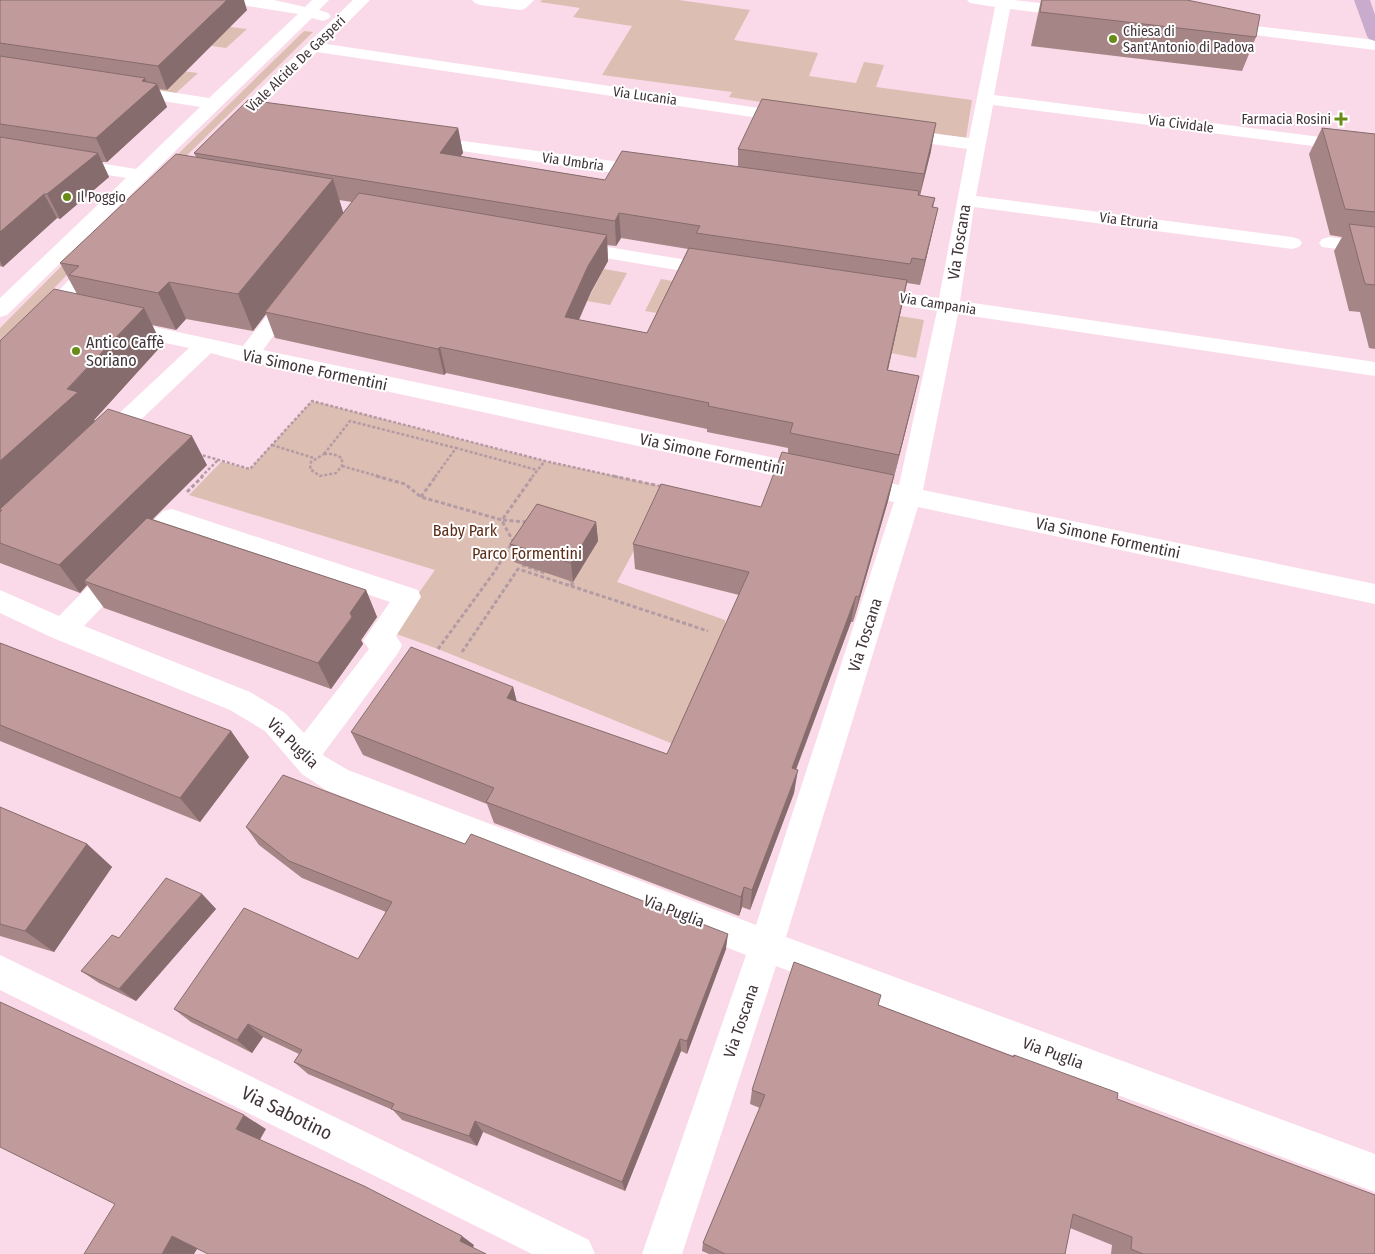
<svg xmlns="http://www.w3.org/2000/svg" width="1375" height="1254" viewBox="0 0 1375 1254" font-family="'Fira Sans Condensed',sans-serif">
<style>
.green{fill:#ddbeb2}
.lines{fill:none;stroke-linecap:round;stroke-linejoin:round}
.path-far1{stroke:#b39ba5;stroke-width:2.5;stroke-dasharray:3 2;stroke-linecap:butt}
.path{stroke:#b39ba5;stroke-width:3;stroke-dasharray:4 2.5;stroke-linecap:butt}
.minor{fill:#fff;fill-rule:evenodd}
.major{fill:#c8abcd;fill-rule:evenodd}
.wall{fill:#a68586;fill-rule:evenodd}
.shaded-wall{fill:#876c6d}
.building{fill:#c19b9c;stroke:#876c6d}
.poi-dot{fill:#688c15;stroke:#fff;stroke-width:2}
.labels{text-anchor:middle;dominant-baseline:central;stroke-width:4;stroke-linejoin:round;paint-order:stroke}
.far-poi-label{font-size:14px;fill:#403439;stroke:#fff;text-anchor:start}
.far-street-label{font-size:14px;fill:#403439;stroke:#fff}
.street-label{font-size:16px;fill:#403439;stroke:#fff}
.poi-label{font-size:16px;fill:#403439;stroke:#fff;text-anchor:start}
.park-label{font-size:16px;fill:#5c2d18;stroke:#fff}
.near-street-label{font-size:19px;fill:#403439;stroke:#fff}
</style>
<rect width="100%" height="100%" fill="#fadae8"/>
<g class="green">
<polygon points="542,0 679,0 750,10 734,40 818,53 809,76 856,83 864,62 884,65 876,87 972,100 966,138 780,109 780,105 729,97 732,92 602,75 632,26 573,17 580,8 540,2"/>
<polygon points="214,25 247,29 226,48 192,43"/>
<polygon points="304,31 313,32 180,162 175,157"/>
<polygon points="167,69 198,73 175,94 112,84"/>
<polygon points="139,188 150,189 0,344 0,328"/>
<polygon points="604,269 627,273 610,305 587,301"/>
<polygon points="661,279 684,283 669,315 645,311"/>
<polygon points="900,316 924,320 916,358 891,353"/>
<polygon points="312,401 545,461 709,496 659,504 617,582 725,620 725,637 673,744 438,649 391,632 435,570 189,495 221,462 250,469"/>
</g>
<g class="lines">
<g class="path-far1">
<polyline points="272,445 314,458"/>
<polyline points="198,454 250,469 312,401 545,461 618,477"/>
<polygon points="324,454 333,454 342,458 342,466 336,473 320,476 310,469 311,462"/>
<polyline points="324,454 350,421 456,448"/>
<polyline points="342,466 381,477"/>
<polyline points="201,477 218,460"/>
<polyline points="435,477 456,448 537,470"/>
<polyline points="532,477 545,461"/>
</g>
<g class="path">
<polyline points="376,476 405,484 421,497 502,520 533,476"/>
<polyline points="613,476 664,487"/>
<polyline points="187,492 203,476"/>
<polyline points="421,497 436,476"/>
<polyline points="503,520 526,522"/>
<polyline points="522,565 545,573"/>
<polyline points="571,586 708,631"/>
<polyline points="438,649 495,571 513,541 502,521"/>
<polyline points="462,652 518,569 571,586 573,582 570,581"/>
</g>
<g class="minor">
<polygon points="233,0 274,0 305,7 312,0 329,0 319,10 328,13 331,16 328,19 323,21 312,18 7,315 0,317 0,298 126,178 0,157 0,147 136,169 200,107 119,94 117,90 119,86 125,85 209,98 298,14 241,5 236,3"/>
<polygon points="353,0 370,0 326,44 793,113 799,114 802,118 799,122 793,123 317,52 237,131 231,132 225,131 222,127 225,123"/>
<polygon points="472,0 534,0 526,8 521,10 480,5 475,3"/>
<path d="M967,0H1013L1075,7L1080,9L1083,12L1080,15L1075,17L1010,9L994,95L1375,144V154L993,105L976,196L1292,237L1299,239L1302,243L1299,247L1292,249L974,207L960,301L1375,362V376L958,314L923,490L1375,584V604L918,507L786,937L1375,1154V1192L776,966L682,1254H642L746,955L326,790L302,774L265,731L230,710L53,638L0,613V590L59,616L163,511L172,509L418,590L421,597L396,636L402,645L398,653L323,754L324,756L348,770L756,925L894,502L844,490L841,484L844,478L853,475L899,485L937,311L867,300L860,298L857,294L860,290L867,288L939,298L967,149L897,139L891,138L888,134L891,130L897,129L969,138L995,7L970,3ZM177,529L390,602L363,641L369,649L304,733L285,713L250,692L84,626Z"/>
<polygon points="1220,22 1375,40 1375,50 1215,30 1212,27 1215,24"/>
<polygon points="426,136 650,166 657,168 659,172 657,176 650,178 420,145 417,141 420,137"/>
<polygon points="1329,237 1375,242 1375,254 1322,247 1319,243 1322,239"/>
<polygon points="571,241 718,265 725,267 728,271 725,275 718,277 564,251 561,247 564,243"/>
<polygon points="99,254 106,256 109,260 106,264 8,369 0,371 0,351 92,256"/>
<path d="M292,291L299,293L302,297L263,350L813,466L822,469L825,475L822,481L813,484L252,362C245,364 220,355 211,353L111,448L103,450L95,448L91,442L95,436L189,348L114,332L111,327L114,322L122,320L243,346L285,293Z"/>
<polygon points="0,955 589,1240 595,1254 532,1254 0,990"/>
</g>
<polygon class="major" points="1354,0 1370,0 1375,15 1375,41 1369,39 1367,36"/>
</g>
<g class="wall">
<polygon points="0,0 247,10 167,90 159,89 167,107 107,162 102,162 109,177 60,219 57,218 3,267 0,266"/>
<polygon points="1041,0 1187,0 1256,37 1242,71 1031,46"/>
<path d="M458,128L463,153L460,156L605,180L738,167V149L931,151L920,196L935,198L933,208H938L920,285L907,283L888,370L919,376L893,481L888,501L853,622H851L796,770L794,793L750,910L742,907L739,916L494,823L487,804L363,755L351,732L513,687L517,702L667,754L739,595L635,569L633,544L761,507L788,453V448L707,432V429L446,373L444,375L275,338L266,314L253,331L186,319L176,330L152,325L162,345L94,420L207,465L152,519L366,590L377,617L361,640L363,644L331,689L104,608L87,585L80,593L0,563V341L77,294L60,263L196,157L194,153ZM339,200L352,202L343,213ZM621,238L688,249L647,333L579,320L591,292L608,261L607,245L616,246Z"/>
<polygon points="1322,128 1375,134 1375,349 1369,348 1360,312 1349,311 1334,251 1342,237 1330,235 1309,154"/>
<polygon points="596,522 598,541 573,582 514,562 510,544"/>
<polygon points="0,643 231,731 249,757 200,822 0,741"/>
<polygon points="0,807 87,844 112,867 54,952 0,936"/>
<polygon points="246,827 726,949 687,1054 681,1051 625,1191 483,1132 477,1146 402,1120 393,1110 308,1074 294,1062 299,1054 263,1037 252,1053 191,1022 174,1009 358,959 386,912 302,878 259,845"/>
<polygon points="202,894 216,909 136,1001 99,983 81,971 119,938"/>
<polygon points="878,1005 1012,1056 1014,1055 1117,1099 1375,1254 1111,1254 1112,1245 1070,1228 1065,1254 709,1254 702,1251 703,1243 760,1108 750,1104 752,1090"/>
</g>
<g class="shaded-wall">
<polygon points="227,0 244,0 247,10 167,90 158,66"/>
<polygon points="145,78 150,90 157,84 167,107 107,162 96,138"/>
<polygon points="936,123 931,151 918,202 924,174"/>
<polygon points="458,128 463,153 445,178 440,153"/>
<polygon points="98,153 109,177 60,219 47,194"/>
<polygon points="333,179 344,215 265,312 266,314 253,331 238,294"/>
<polygon points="44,194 57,218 3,267 0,261 0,232"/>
<polygon points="938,208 932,234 920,285 925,260"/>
<polygon points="619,213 621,238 616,246 615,221"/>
<polygon points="607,235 608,261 591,292 568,343 565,317 588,266"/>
<polygon points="907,280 902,306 882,396 887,370"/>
<polygon points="169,282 186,319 176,330 158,293"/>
<polygon points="144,308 162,345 94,420 100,429 2,510 0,510 0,461"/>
<polygon points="440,347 446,373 444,375 438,349"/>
<polygon points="919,376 913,402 893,481 899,455"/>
<polygon points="192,436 207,465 90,582 84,581 87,585 80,593 59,565"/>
<polygon points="894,475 888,501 853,622 859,597"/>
<polygon points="596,522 598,541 573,582 571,563"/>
<polygon points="366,590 377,617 361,640 363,644 331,689 318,663 350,613"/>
<polygon points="856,596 851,622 788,790 792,768"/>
<polygon points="513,687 519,711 507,698"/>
<polygon points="231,731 249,757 200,822 180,798"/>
<polygon points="798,770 794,793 750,910 752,890"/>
<polygon points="87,844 112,867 54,952 25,931"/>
<polygon points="744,887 742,907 739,916 741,897"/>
<polygon points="202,894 216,909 136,1001 119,989"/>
<polygon points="728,934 726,949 687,1054 687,1041"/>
<polygon points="248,1024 263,1037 252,1053 237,1040"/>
<polygon points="680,1039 681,1051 625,1191 622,1182"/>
<polygon points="244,1115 266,1129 258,1143 236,1129"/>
<polygon points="475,1121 483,1132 477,1146 469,1136"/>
<polygon points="172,1236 199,1246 194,1254 162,1254"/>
<polygon points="462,1236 474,1245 472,1250 460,1241"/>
</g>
<g class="building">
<polygon points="0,0 227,0 158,66 0,43"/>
<polygon points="1042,0 1187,0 1260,15 1256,37 1040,12"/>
<polygon points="0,56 145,78 142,81 157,84 96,138 0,124"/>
<polygon points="762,99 936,123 924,174 738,149"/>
<polygon points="248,100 458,128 440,153 605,180 622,151 919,191 918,195 935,198 932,207 938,208 925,260 912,258 910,264 696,233 700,226 619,213 615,221 194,153"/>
<polygon points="1322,128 1375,134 1375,212 1345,209"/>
<polygon points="0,137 98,153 47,194 44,194 0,232"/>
<polygon points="176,154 333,179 238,294 169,282 158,293 69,275 79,266 60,263"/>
<polygon points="359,193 607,235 588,266 565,317 647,333 689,248 907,280 887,370 919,376 899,455 790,433 793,423 708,406 709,403 440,347 438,349 265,312"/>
<polygon points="1349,224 1375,227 1375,285 1365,284"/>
<polygon points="54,289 144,308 67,389 78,392 0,461 0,341"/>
<polygon points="108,409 192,436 59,565 0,543 0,512 2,510 0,510 0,509"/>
<polygon points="782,452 894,475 859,597 856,596 792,768 798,770 752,890 744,887 741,897 486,802 494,788 351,732 411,647 513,687 507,698 667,754 749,572 633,544 661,484 761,507"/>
<polygon points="537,504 596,522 571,563 510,544"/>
<polygon points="147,518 366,590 350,613 352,617 318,663 84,581"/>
<polygon points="0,643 231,731 180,798 0,725"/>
<polygon points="283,775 465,844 471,834 728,934 687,1041 680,1039 622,1182 475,1121 469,1136 391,1109 394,1104 294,1062 302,1050 248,1024 237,1040 174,1009 244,908 358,959 392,902 289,861 246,827"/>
<polygon points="0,807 87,844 25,931 0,924"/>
<polygon points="166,878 202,894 119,989 81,971 112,935 119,938"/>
<polygon points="794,962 881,995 878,1005 1014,1057 1014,1055 1118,1093 1117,1099 1375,1195 1375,1254 1143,1254 1131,1249 1132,1237 1073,1214 1065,1254 725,1254 703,1243 765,1095 752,1090"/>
<polygon points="0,1002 244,1115 236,1129 364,1186 462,1236 460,1241 486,1254 208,1254 172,1236 162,1254 84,1254 115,1204 0,1147"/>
</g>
<g class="poi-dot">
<circle cx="1113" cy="39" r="5"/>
<path d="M1338.5 111.5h5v5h5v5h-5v5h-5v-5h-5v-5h5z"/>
<circle cx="67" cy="197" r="5"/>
<circle cx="76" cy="351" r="5"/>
</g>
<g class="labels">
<g class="far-poi-label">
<text x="1123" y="31">Chiesa di<tspan x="1123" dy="16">Sant'Antonio di Padova</tspan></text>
<text x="1331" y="119" text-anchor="end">Farmacia Rosini</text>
<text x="77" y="197">Il Poggio</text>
</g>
<g class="far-street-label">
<text transform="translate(296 64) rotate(-44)">Viale Alcide De Gasperi</text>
<text transform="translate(645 96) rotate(8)">Via Lucania</text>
<text transform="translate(1181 124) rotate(7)">Via Cividale</text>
<text transform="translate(573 162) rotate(8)">Via Umbria</text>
<text transform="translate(1129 221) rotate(7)">Via Etruria</text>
<text transform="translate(938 304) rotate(9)">Via Campania</text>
</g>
<g class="street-label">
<text transform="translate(959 242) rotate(-81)">Via Toscana</text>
<text transform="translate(315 370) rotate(12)">Via Simone Formentini</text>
<text transform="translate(712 454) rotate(12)">Via Simone Formentini</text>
<text transform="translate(1108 538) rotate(12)">Via Simone Formentini</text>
<text transform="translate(865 635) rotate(-72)">Via Toscana</text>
<text transform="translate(293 743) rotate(44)">Via Puglia</text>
<text transform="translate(674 911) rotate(21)">Via Puglia</text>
<text transform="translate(741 1021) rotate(-71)">Via Toscana</text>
<text transform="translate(1053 1053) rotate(20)">Via Puglia</text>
</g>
<g class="poi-label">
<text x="86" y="342">Antico Caffè<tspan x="86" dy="18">Soriano</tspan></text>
</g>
<g class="park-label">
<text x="465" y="530">Baby Park</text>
<text x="527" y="553">Parco Formentini</text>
</g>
<g class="near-street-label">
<text transform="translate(287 1113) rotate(26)">Via Sabotino</text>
</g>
</g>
</svg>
